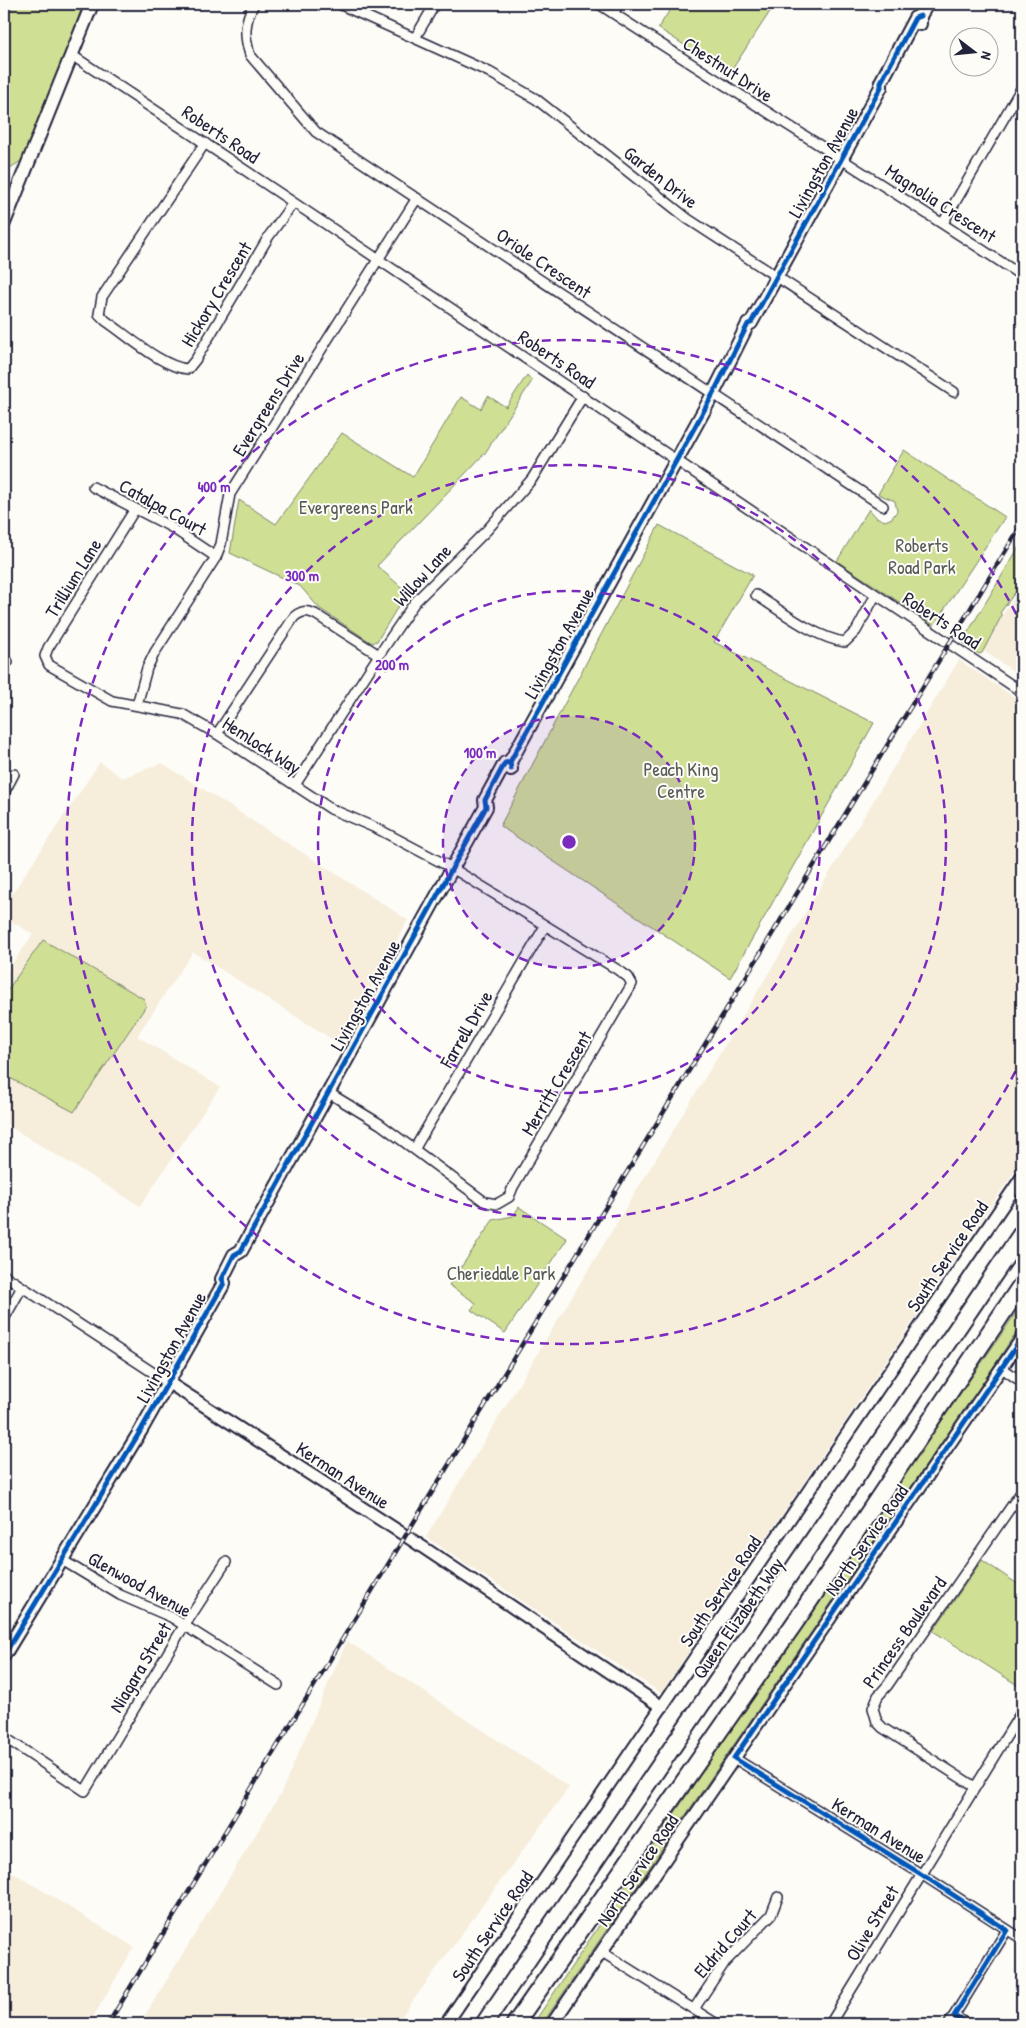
<svg xmlns="http://www.w3.org/2000/svg" width="1026" height="2028" viewBox="0 0 1026 2028" font-family="'Patrick Hand',sans-serif">
<style>
.built{fill:#f6eddb}
.green{fill:#cfe094;stroke:#788168}
.lines{fill:none;stroke-linecap:round;stroke-linejoin:round}
.minor-casing{stroke:#22223b;stroke-width:12}
.tertiary-casing{stroke:#22223b;stroke-width:15}
.secondary-casing{stroke:#22223b;stroke-width:16}
.motorway-casing{stroke:#22223b;stroke-width:20}
.minor{stroke:#fdfcf7;stroke-width:9}
.tertiary{stroke:#fdfcf7;stroke-width:11}
.secondary{stroke:#fdfcf7;stroke-width:12}
.motorway{stroke:#fdfcf7;stroke-width:16}
.rail-casing{stroke:#22223b;stroke-width:4.5}
.rail{stroke:#fdfcf7;stroke-width:2.5;stroke-dasharray:8;stroke-linecap:butt}
.cycleway-casing{stroke:#fdfcf7;stroke-width:8}
.cycleway{stroke:#0057b8;stroke-width:5}
.ring{fill:none;stroke:#7b2cbf;stroke-width:2.5;stroke-dasharray:9 6}
.labels{text-anchor:middle;dominant-baseline:central;stroke-width:4;stroke-linejoin:round;paint-order:stroke}
.street-label{font-size:19px;fill:#22223b;stroke:#fdfcf7}
.park-label{font-size:19px;fill:#565b56;stroke:#fdfcf7}
.centre{fill:#7b2cbf;stroke:#fdfcf7;stroke-width:2.5}
.ring-label{font-size:15px;text-anchor:middle;font-weight:bold;fill:#7b2cbf;stroke:#fdfcf7;stroke-width:4;stroke-linejoin:round;paint-order:stroke}
</style>
<rect width="100%" height="100%" fill="#fdfcf7"/>
<filter id="ink" filterUnits="userSpaceOnUse"><feTurbulence type="fractalNoise" baseFrequency=".02" numOctaves="2"/><feDisplacementMap in="SourceGraphic" scale="10" xChannelSelector="R" yChannelSelector="G"/><feConvolveMatrix kernelMatrix="1 2 1 2 8 2 1 2 1" color-interpolation-filters="sRGB"/></filter>
<g filter="url(#ink)">
<g class="built">
<polygon points="1022,585 1022,677 981,649"/>
<polygon points="959,660 1022,703 1022,1160 661,1693 426,1537"/>
<polygon points="100,762 122,778 162,763 408,920 340,1044 193,952 137,1036 220,1087 140,1206 4,1123 4,976 33,934 4,917 4,906"/>
<polygon points="347,1641 569,1787 396,2024 140,2024 281,1793"/>
<polygon points="4,1867 134,1947 89,2024 4,2024"/>
</g>
<g class="green">
<polygon points="4,4 83,4 40,130 21,161 4,172"/>
<polygon points="674,4 775,4 729,74 658,28"/>
<polygon points="527,375 532,381 485,453 377,566 407,592 377,641 372,643 319,608 300,586 230,553 239,500 276,524 342,433 413,477 461,397 481,409 488,396 506,407"/>
<polygon points="904,450 1005,517 934,625 837,561 869,509 876,517 885,521 892,518 897,511 895,501 878,494"/>
<polygon points="659,525 753,575 714,642 874,723 730,978 500,826"/>
<polygon points="1022,542 1022,583 1000,613 1002,615 982,653 979,654 962,642"/>
<polygon points="43,940 144,999 146,1006 74,1112 4,1075 4,995"/>
<polygon points="519,1207 567,1239 505,1333 471,1310 476,1303 449,1285 493,1220 513,1216"/>
<polygon points="1022,1304 1022,1323 990,1372 542,2024 533,2024 783,1652"/>
<polygon points="982,1560 1022,1587 1022,1688 933,1631"/>
</g>
<g class="lines">
<g class="minor-casing">
<g id="minor">
<path d="M254,4C244,22 244,36 250,55L316,132L883,506"/>
<polyline points="339,4 489,72 536,99 688,219 954,392"/>
<path d="M599,4C739,96 883,183 1022,276"/>
<polyline points="613,13 619,4"/>
<polyline points="415,38 435,4"/>
<path d="M73,56C391,265 705,482 1022,692"/>
<path d="M205,143L102,297L99,314L106,321C127,335 163,368 188,369L196,359L269,236L293,203"/>
<polyline points="943,223 1022,87"/>
<polyline points="93,487 171,527 216,557"/>
<polyline points="135,509 48,648 45,656 49,665 112,701 182,714 217,734 331,809 378,829 452,868 618,970 628,977 632,984 513,1187 509,1197 497,1204 485,1202 380,1124 329,1093"/>
<path d="M756,595C781,611 816,638 845,642L856,631L875,596"/>
<polyline points="4,659 8,662"/>
<polyline points="137,705 147,668 155,652 216,557 221,544 230,494 417,198"/>
<path d="M217,734L294,617C301,611 306,610 315,614L379,655"/>
<polyline points="295,785 379,655 415,602 487,530 532,479 583,396"/>
<polyline points="4,793 14,774"/>
<polyline points="415,1148 545,926"/>
<polyline points="4,1275 169,1383"/>
<polyline points="4,1319 22,1287"/>
<polyline points="1002,1368 1022,1382"/>
<polyline points="62,1560 120,1595 171,1617 278,1685"/>
<polyline points="4,1737 85,1791 179,1634 226,1562"/>
<polyline points="734,1758 921,1874 1022,1939"/>
<polyline points="975,1787 883,1728 877,1722 873,1708 878,1696 887,1686 1022,1491"/>
<polyline points="602,1952 717,2024"/>
<polyline points="694,2009 725,1962 771,1915 778,1897"/>
<polyline points="954,2016 967,2024"/>
<polyline points="830,2024 1022,1711"/>
<polyline points="949,2024 1007,1930"/>
</g>
</g>
<g class="tertiary-casing">
<g id="tertiary">
<polyline points="169,1383 406,1536 662,1707"/>
<polyline points="446,2024 1022,1177"/>
<polyline points="552,2024 1022,1338"/>
</g>
</g>
<g class="secondary-casing">
<g id="secondary">
<polyline points="920,24 920,16 927,4"/>
<polyline points="4,223 92,4"/>
<polyline points="511,769 510,762 713,394 748,324 751,323 881,87 881,82 915,18 920,16"/>
<polyline points="4,1655 141,1430 224,1283 222,1279 234,1255 241,1251 486,807 485,800 505,763 510,762"/>
</g>
</g>
<g class="motorway-casing">
<g id="motorway">
<polyline points="484,2024 1022,1233"/>
<polyline points="515,2024 796,1621 1022,1284"/>
</g>
</g>
<use href="#minor" class="minor"/>
<use href="#tertiary" class="tertiary"/>
<use href="#secondary" class="secondary"/>
<use href="#motorway" class="motorway"/>
<g class="rail-casing">
<polyline id="rail" points="108,2024 1022,524"/>
</g>
<use href="#rail" class="rail"/>
<g class="cycleway-casing">
<g id="cycleway">
<polyline points="511,769 510,762 713,394 748,324 751,323 881,87 881,82 915,18 920,16"/>
<polyline points="4,1655 141,1430 224,1283 222,1279 234,1255 241,1251 486,807 485,800 505,763 510,762"/>
<polyline points="967,2024 954,2016 1007,1930 921,1874 734,1758 1022,1338"/>
</g>
</g>
<use href="#cycleway" class="cycleway"/>
</g>
</g>
<circle cx="569" cy="842" r="126" fill="#7b2cbf" fill-opacity=".12"/>
<g class="ring">
<circle cx="569" cy="842" r="126"/>
<circle cx="569" cy="842" r="251"/>
<circle cx="569" cy="842" r="377"/>
<path d="M1022 1058A502 502 0 1 1 1022 626"/>
</g>
<g class="labels">
<g class="street-label">
<text transform="translate(728 69) rotate(33)">Chestnut Drive</text>
<text transform="translate(221 134) rotate(34)">Roberts Road</text>
<text transform="translate(823 162) rotate(-61)">Livingston Avenue</text>
<text transform="translate(661 177) rotate(38)">Garden Drive</text>
<text transform="translate(941 203) rotate(33)">Magnolia Crescent</text>
<text transform="translate(544 263) rotate(34)">Oriole Crescent</text>
<text transform="translate(216 294) rotate(-59)">Hickory Crescent</text>
<text transform="translate(557 359) rotate(34)">Roberts Road</text>
<text transform="translate(268 404) rotate(-58)">Evergreens Drive</text>
<text transform="translate(163 507) rotate(29)">Catalpa Court</text>
<text transform="translate(422 575) rotate(-48)">Willow Lane</text>
<text transform="translate(73 578) rotate(-58)">Trillium Lane</text>
<text transform="translate(942 620) rotate(33)">Roberts Road</text>
<text transform="translate(559 643) rotate(-61)">Livingston Avenue</text>
<text transform="translate(262 745) rotate(33)">Hemlock Way</text>
<text transform="translate(365 995) rotate(-61)">Livingston Avenue</text>
<text transform="translate(466 1029) rotate(-60)">Farrell Drive</text>
<text transform="translate(556 1083) rotate(-59)">Merritt Crescent</text>
<text transform="translate(947 1256) rotate(-56)">South Service Road</text>
<text transform="translate(171 1347) rotate(-61)">Livingston Avenue</text>
<text transform="translate(343 1475) rotate(33)">Kerman Avenue</text>
<text transform="translate(866 1540) rotate(-55)">North Service Road</text>
<text transform="translate(140 1584) rotate(29)">Glenwood Avenue</text>
<text transform="translate(720 1591) rotate(-56)">South Service Road</text>
<text transform="translate(738 1618) rotate(-55)">Queen Elizabeth Way</text>
<text transform="translate(904 1632) rotate(-55)">Princess Boulevard</text>
<text transform="translate(140 1667) rotate(-59)">Niagara Street</text>
<text transform="translate(879 1830) rotate(32)">Kerman Avenue</text>
<text transform="translate(637 1870) rotate(-56)">North Service Road</text>
<text transform="translate(872 1923) rotate(-59)">Olive Street</text>
<text transform="translate(492 1926) rotate(-56)">South Service Road</text>
<text transform="translate(725 1943) rotate(-49)">Eldrid Court</text>
</g>
<g class="park-label">
<text x="356" y="507">Evergreens Park</text>
<text x="922" y="545">Roberts<tspan x="922" dy="22">Road Park</tspan></text>
<text x="681" y="769">Peach King<tspan x="681" dy="22">Centre</tspan></text>
<text x="501" y="1273">Cheriedale Park</text>
</g>
</g>
<circle cx="569" cy="842" r="8" class="centre"/>
<g class="ring-label">
<text x="214" y="492">400 m</text>
<text x="302" y="581">300 m</text>
<text x="392" y="670">200 m</text>
<text x="480" y="758">100 m</text>
</g>
<rect width="1026" height="2028" fill="none" stroke="#fdfcf7" stroke-width="20"/>
<rect x="10" y="10" width="1006" height="2008" fill="none" stroke="#22223b" stroke-width="2" filter="url(#ink)"/>
<g transform="translate(974 52) rotate(106)"><circle r="24" fill="#fdfcf7" stroke="#a5a5ac"/>
<path d="M0-4L9 19L0 12L-9 19Z" fill="#22223b"/>
<text y="-8" font-size="14" font-weight="bold" text-anchor="middle" fill="#22223b">N</text>
</g>
</svg>
